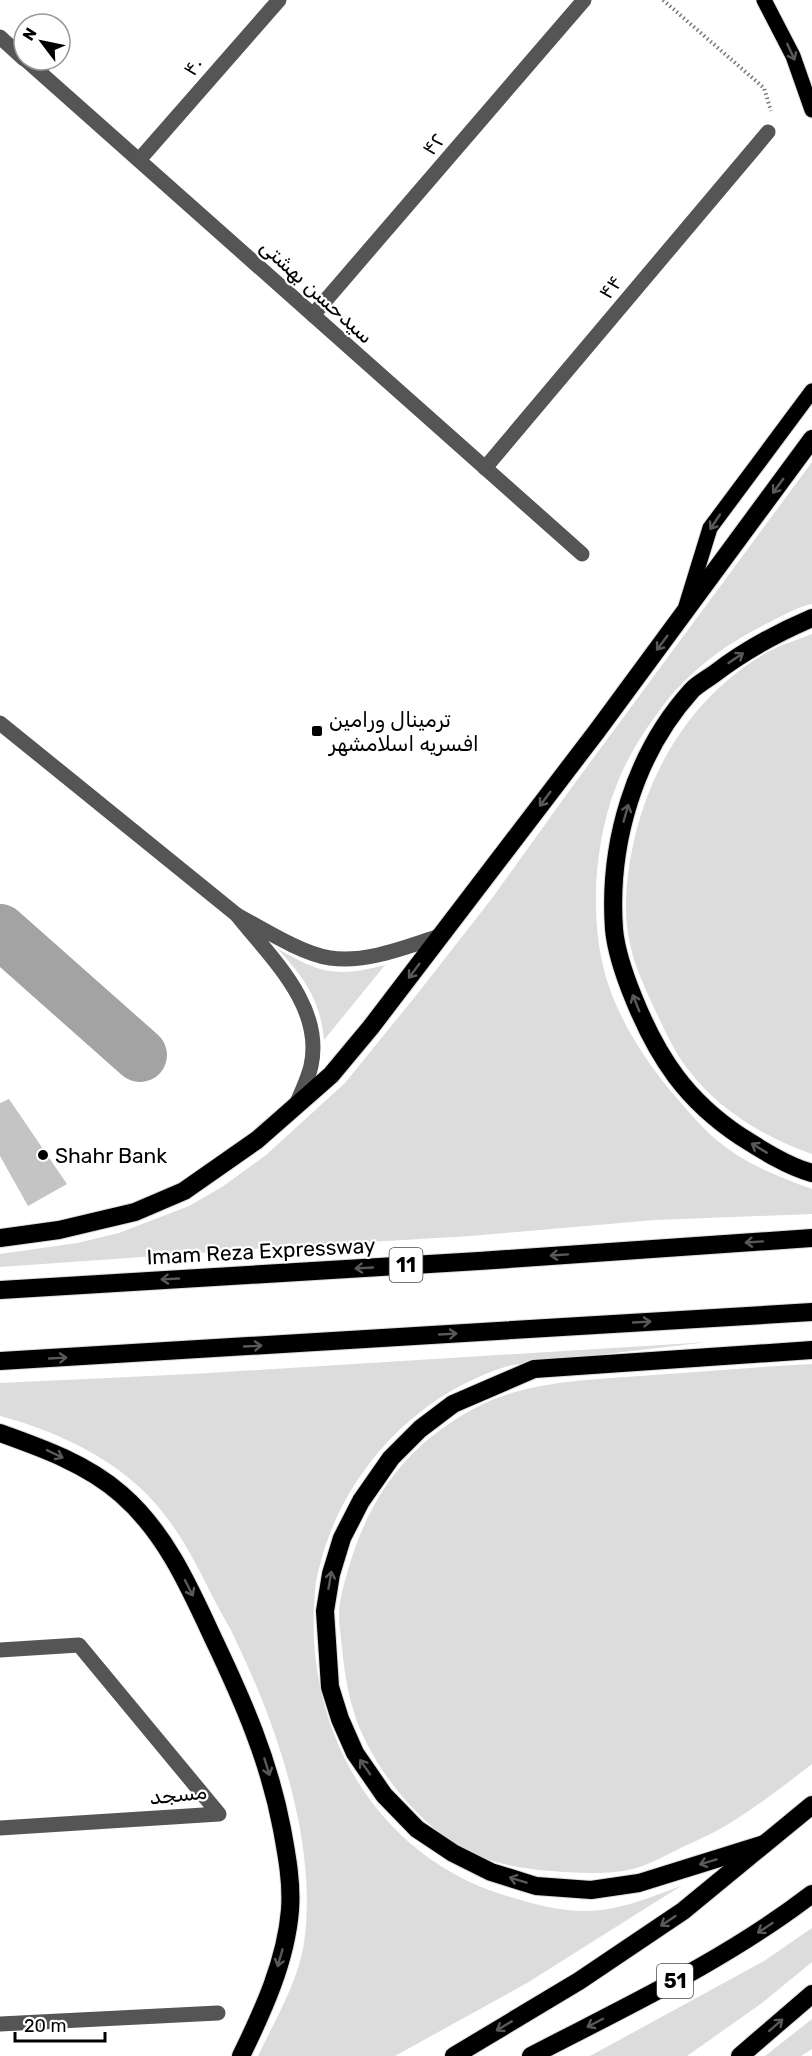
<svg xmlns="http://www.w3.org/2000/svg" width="812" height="2056" viewBox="0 0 812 2056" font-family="Rubik,Vazirmatn,sans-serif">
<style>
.green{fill:#dcdcdc}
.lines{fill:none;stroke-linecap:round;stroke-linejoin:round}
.river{stroke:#a3a3a3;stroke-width:54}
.building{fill:#c4c4c4}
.major-casing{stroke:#dbdbdb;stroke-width:17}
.highway-casing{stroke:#dbdbdb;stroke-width:20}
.path{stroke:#777;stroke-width:4;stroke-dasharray:1.5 3;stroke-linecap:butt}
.minor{stroke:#555;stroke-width:15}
.major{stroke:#000;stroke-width:15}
.highway{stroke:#000;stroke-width:18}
.oneway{stroke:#595959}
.poi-dot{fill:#000;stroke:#fff;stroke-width:2}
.labels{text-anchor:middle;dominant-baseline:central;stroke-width:4.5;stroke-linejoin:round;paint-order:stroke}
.shield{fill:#fff;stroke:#4c4c4c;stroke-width:1.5}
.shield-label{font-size:20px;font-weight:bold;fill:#000}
.street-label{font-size:21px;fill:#000;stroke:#fff}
.poi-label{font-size:21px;fill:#000;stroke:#fff;text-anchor:start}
</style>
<rect width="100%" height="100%" fill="#fff"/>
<g class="green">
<path d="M812,462V604C798,607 783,615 770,622C727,643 691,669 661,708C650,724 638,740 629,758C597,817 588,901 603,966C614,1013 644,1060 675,1096C689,1112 702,1128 719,1142C746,1164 779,1177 812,1189V1214L655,1220L471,1236L269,1248L0,1267V1254L77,1243L119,1233L189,1206L222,1187L266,1155L345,1083L418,993L493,897L572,787Z"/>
<path d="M812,634V1154C765,1138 717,1109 687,1068C674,1051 665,1031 656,1012C646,990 635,968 630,944C623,914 626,880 632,850C648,769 693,695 766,653C780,645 797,640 812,634Z"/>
<path d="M277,948C319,973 336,978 385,965L324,1040C320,998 304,978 277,948Z"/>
<path d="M709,1342L512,1365C424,1390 354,1461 325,1547C321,1561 316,1577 315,1591C302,1727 375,1858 510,1897C534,1904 559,1911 585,1911C618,1911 651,1897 681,1886L527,1983L395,2056H258C275,2020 298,1982 304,1943C318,1845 278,1728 236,1641C231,1628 223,1617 217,1605C194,1560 175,1519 137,1485C99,1451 49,1429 0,1416V1383L192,1374Z"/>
<path d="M812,1364V1764C785,1785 759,1805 730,1823C716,1832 700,1839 685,1846C668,1854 651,1864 633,1869C607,1875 578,1873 551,1871C525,1869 495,1864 471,1853C420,1827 369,1765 353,1709C347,1689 344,1669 342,1647C341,1637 339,1626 339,1616C339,1598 346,1577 351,1560C373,1491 410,1443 475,1408C530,1379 594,1380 654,1375C707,1371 759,1367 812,1364Z"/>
<polygon points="812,1928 812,1962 762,2003 687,2056 590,2056 764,1961"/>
<polygon points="812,2019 812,2049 801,2056 765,2056"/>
</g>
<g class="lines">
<polyline class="river" points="0,931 140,1055"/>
</g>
<polygon class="building" points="9,1099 67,1184 28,1206 0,1156 0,1103"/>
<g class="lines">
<g class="major-casing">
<g id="major">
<polyline points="764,0 793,56 812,110"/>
<polyline points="686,606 710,528 812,391"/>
</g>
</g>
<g class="highway-casing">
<g id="highway">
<path d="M812,618C777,633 745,650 714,674C707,679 698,684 692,690C634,754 608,844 614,929C616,952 625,977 634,999C658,1058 686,1100 740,1136C762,1150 787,1166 812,1173"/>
<polyline points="0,1238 59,1230 135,1212 184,1191 257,1140 331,1075 371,1027 597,731 812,439"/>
<polyline points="0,1290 479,1261 812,1238"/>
<polyline points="0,1361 812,1312"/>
<path d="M0,1433C42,1448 87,1464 121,1494C165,1532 189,1586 213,1638C243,1701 269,1760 282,1829C287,1856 292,1883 290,1910C286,1961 263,2011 241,2056"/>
<polyline points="764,1844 639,1883 591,1890 536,1886 491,1872 453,1853 417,1829 384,1795 355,1753 340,1719 330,1687 325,1611 331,1574 342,1538 361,1501 391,1458 420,1429 453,1404 534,1369 812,1350"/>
<polyline points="454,2056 579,1981 683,1911 812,1805"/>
<path d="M531,2056C627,2006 726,1960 812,1894"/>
<polyline points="740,2056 812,1994"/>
</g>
</g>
<polyline class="path" points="663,0 764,88 771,111"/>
<g class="minor">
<polyline points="0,37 24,59"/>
<polyline points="26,60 582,554"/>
<polyline points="139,160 279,0"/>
<polyline points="313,315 584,0"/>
<polyline points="485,468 768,132"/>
<polyline points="0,723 237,915"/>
<path d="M296,1105C301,1093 308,1079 311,1066C324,1006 271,958 237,915C263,929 302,954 330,958C368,963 405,947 440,936"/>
<polyline points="0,1650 79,1645 219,1814 0,1828"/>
<polyline points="0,2024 218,2013"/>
</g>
<use href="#major" class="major"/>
<use href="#highway" class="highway"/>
</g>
<defs><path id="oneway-shaft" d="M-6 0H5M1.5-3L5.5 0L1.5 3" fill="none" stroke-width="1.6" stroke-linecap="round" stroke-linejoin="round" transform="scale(1.5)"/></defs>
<g class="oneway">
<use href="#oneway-shaft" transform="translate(791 52) rotate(65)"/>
<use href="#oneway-shaft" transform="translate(778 486) rotate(126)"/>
<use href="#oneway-shaft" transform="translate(715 522) rotate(124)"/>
<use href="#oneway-shaft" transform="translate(662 643) rotate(127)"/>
<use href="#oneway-shaft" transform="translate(736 658) rotate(-34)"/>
<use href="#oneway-shaft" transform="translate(545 799) rotate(127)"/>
<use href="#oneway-shaft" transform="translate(626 813) rotate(-74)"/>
<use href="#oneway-shaft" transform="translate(414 971) rotate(127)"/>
<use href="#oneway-shaft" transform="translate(636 1003) rotate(-112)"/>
<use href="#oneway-shaft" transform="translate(759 1148) rotate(-149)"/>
<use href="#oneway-shaft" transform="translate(754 1242) rotate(176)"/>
<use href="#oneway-shaft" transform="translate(559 1255) rotate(176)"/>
<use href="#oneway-shaft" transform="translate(364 1268) rotate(177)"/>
<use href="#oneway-shaft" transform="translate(170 1279) rotate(177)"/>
<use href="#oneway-shaft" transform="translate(642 1322) rotate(-3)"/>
<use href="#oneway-shaft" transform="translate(448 1334) rotate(-3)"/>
<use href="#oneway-shaft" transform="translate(253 1346) rotate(-3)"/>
<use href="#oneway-shaft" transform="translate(58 1358) rotate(-3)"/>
<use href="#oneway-shaft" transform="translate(55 1454) rotate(26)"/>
<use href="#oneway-shaft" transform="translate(330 1580) rotate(-80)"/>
<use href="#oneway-shaft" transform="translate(189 1588) rotate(63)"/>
<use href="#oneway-shaft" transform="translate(267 1767) rotate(73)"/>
<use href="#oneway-shaft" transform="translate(365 1767) rotate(-125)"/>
<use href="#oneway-shaft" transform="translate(708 1862) rotate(163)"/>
<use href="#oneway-shaft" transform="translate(518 1880) rotate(-163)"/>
<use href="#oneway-shaft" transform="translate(668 1921) rotate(146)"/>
<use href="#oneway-shaft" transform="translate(765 1928) rotate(147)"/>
<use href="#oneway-shaft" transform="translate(280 1958) rotate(106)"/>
<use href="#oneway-shaft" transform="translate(595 2023) rotate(152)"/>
<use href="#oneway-shaft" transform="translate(776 2025) rotate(-41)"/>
<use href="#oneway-shaft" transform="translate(504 2026) rotate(149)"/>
</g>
<g class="poi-dot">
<rect x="311" y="725" width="12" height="12" rx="3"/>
<circle cx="43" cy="1155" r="6"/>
</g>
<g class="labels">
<g class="shield">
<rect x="389.5" y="1248" width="33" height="34" rx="4.5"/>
<rect x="657" y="1964" width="36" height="34" rx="4.5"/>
</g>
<g class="shield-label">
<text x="406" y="1265">11</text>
<text x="675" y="1981">51</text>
</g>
<g class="street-label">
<text transform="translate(193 66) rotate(-49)">۴۰</text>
<text transform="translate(433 144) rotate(-49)">۴۲</text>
<text transform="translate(610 287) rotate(-50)">۴۴</text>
<text transform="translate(317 291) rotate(42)">سیدحسن بهشتی</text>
<text transform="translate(261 1251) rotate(-3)">Imam Reza Expressway</text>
<text transform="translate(178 1794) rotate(-6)">مسجد</text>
</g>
<g class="poi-label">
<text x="329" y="719">ترمینال ورامین<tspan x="329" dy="24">افسریه اسلامشهر</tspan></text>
<text x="55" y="1155">Shahr Bank</text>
</g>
</g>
<g transform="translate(42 42) rotate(302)"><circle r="28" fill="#ffffff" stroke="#999999" stroke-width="1.5"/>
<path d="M0-4.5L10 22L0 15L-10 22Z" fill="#000000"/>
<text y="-9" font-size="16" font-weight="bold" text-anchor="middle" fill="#000000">N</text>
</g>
<path d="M15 2032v9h90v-9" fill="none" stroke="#000000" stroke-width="3"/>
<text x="24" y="2032" font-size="18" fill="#000000" stroke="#ffffff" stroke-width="4.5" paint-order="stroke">20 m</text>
</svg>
